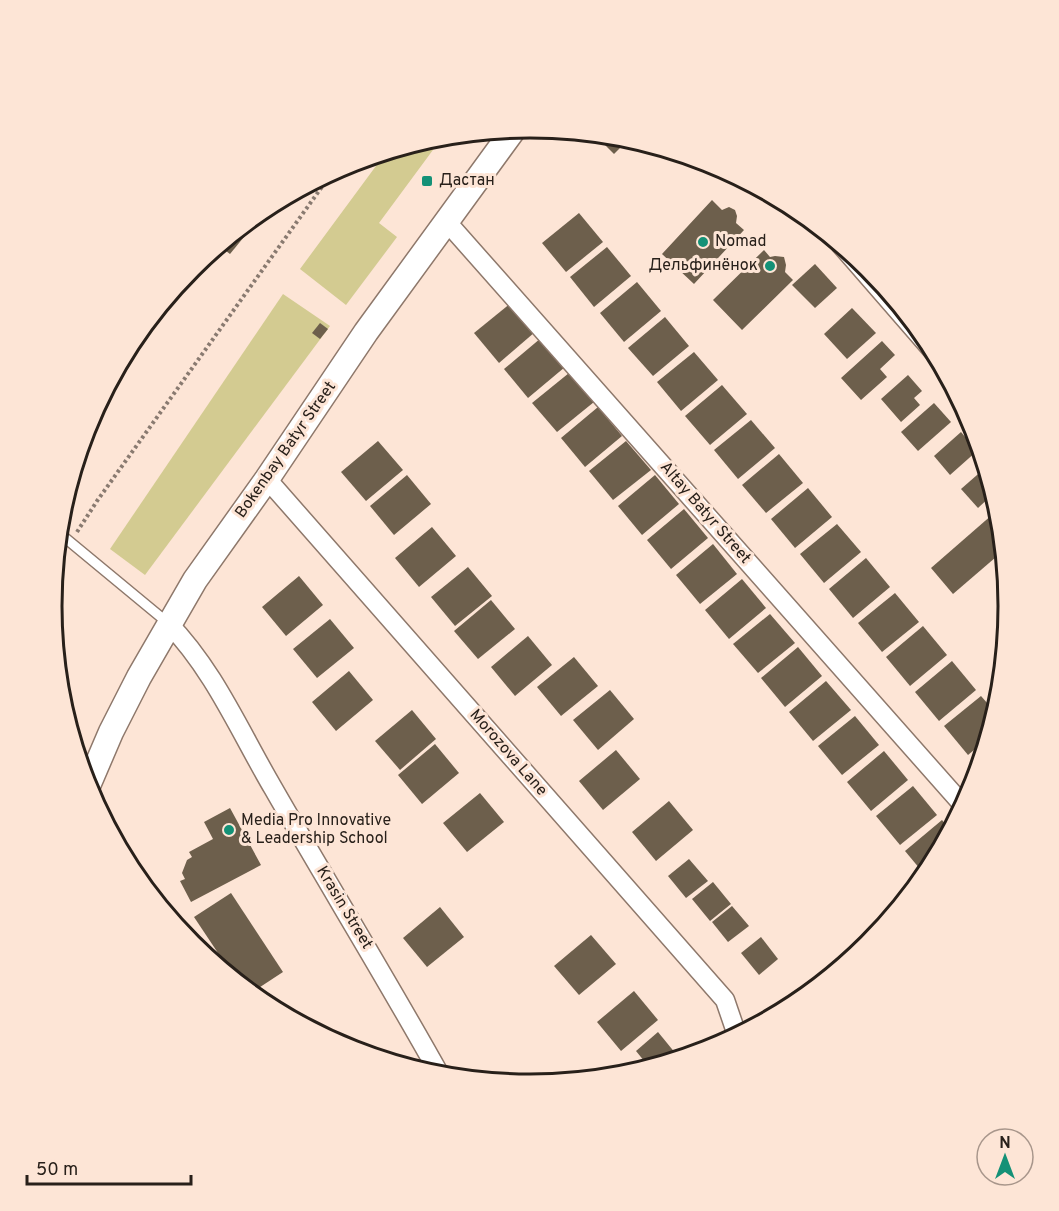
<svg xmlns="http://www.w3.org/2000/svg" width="1059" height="1211" viewBox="0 0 1059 1211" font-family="Overpass,sans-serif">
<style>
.green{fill:#d3cb91}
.building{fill:#6d5f4c}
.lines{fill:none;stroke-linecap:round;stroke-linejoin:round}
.service-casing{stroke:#8e786b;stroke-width:12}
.minor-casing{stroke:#8e786b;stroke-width:21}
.secondary-casing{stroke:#8e786b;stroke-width:27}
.path{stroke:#897a70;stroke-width:4;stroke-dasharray:3 3;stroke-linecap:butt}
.service{stroke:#fff;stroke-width:9}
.minor{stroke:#fff;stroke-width:18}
.secondary{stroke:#fff;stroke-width:24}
.poi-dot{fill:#149177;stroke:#fde5d6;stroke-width:2}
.labels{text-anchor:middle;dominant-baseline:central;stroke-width:6;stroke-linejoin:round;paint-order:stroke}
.poi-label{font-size:16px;fill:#28201a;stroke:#fde5d6;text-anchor:start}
.street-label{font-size:16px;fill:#28201a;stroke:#fde5d6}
.rim{fill:none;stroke:#28201a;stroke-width:3}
</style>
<rect width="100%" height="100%" fill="#fde5d6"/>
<g class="green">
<polygon points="444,135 379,223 397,237 346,305 300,269 387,151"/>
<polygon points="283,294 330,326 145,575 110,549"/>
</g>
<g class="building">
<polygon points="593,133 623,136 630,138 614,154"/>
<polygon points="712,200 722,210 729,207 735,210 737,216 736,223 744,230 694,284 662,254"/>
<polygon points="257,213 261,216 230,254 218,245"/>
<polygon points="579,213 603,242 566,272 542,243"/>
<polygon points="607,247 631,276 594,307 570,277"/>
<polygon points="764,250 770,257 775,256 784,257 786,265 785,272 793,280 742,330 713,300"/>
<polygon points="195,264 200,268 116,368 132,339"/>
<polygon points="815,264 837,288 815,308 792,285"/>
<polygon points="637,282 661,311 624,342 600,313"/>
<polygon points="511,303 535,332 499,363 474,333"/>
<polygon points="852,308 876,333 847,359 824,334"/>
<polygon points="665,317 689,346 653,376 628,348"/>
<polygon points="320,323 328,329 320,339 312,333"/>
<polygon points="541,338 565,367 528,398 504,369"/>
<polygon points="882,341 895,355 880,369 887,377 861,400 841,378"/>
<polygon points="694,352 718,380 681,411 657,382"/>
<polygon points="569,373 594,402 557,432 532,403"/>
<polygon points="908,375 922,391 914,398 920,405 901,422 881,399"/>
<polygon points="722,385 747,414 710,445 685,416"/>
<polygon points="934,403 951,422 918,451 901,432"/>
<polygon points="598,407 622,436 585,467 561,438"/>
<polygon points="751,420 775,448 738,479 714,450"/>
<polygon points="961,432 977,451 950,475 934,456"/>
<polygon points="378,441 403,470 366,501 341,472"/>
<polygon points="626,441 651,470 613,500 589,471"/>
<polygon points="779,454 803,483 766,513 742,485"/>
<polygon points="985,468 993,494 978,508 961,489"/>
<polygon points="407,475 431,504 394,535 370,506"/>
<polygon points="655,475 679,504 642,535 618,506"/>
<polygon points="808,488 832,517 795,548 771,519"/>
<polygon points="684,509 708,538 671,569 647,540"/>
<polygon points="993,514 1000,522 1003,551 953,594 931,568"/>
<polygon points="837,524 861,552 824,583 800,554"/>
<polygon points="432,527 456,556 419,587 395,558"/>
<polygon points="713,544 737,574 700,604 676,575"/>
<polygon points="866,558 890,587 853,618 829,589"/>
<polygon points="468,567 492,596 455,626 431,597"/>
<polygon points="299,576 323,605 286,636 262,607"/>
<polygon points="742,579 766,608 729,639 705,610"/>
<polygon points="895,593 919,622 882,652 858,623"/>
<polygon points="491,600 515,629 478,659 454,631"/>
<polygon points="770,614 795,643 758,673 733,644"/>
<polygon points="330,619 354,648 317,678 293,649"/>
<polygon points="923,626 947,655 910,686 886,657"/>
<polygon points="528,636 552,665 515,696 491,667"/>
<polygon points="798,647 822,676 785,707 761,678"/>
<polygon points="574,657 598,686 561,716 537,687"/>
<polygon points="952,661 976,690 939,721 915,692"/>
<polygon points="349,671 373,700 336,731 312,702"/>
<polygon points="826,681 851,710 813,741 789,712"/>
<polygon points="610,690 634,719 598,750 573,720"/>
<polygon points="981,696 995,712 986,740 968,755 944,726"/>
<polygon points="412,710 436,739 400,770 375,741"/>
<polygon points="855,716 879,745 842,775 818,746"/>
<polygon points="435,744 459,773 422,804 398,775"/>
<polygon points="616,750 640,779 603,810 579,781"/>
<polygon points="884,751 908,780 871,811 847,782"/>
<polygon points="983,752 978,767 972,761"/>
<polygon points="913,786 937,815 900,845 876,816"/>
<polygon points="480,793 504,822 467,852 443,823"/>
<polygon points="669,801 693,830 656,861 632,832"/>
<polygon points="230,808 261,865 191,902 180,881 185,879 182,873 187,860 192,857 189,852 213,839 204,822"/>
<polygon points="942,820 950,830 925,875 905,851"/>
<polygon points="689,859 708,881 686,898 668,876"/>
<polygon points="713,882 731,904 710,921 692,899"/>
<polygon points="231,893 283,972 251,993 236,980 194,917"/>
<polygon points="732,906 749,926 728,942 712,922"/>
<polygon points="440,907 464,937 427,967 403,938"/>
<polygon points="591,935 616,964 579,995 554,966"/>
<polygon points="761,937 778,959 759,975 741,953"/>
<polygon points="634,991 658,1020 621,1051 597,1022"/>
<polygon points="658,1032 676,1054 666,1062 649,1067 636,1051"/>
</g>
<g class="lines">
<g class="service-casing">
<polyline id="service" points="58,532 168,623"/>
</g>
<g class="minor-casing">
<g id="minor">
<polyline points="447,222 963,805"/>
<polyline points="840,244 933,351"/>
<polyline points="267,479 725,1000 737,1035"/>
<path d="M168,623C214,670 240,732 273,788C328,884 386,978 440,1075"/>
</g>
</g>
<g class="secondary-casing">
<polyline id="secondary" points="87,788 111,732 139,677 195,580 267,479 366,332 514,129"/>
</g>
<polyline class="path" points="77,532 97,501 334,170"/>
<use href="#service" class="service"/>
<use href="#minor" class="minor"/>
<use href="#secondary" class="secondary"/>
</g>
<g class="poi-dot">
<rect x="421" y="175" width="12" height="12" rx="3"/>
<circle cx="703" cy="242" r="6"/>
<circle cx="770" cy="266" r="6"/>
<circle cx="229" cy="830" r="6"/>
</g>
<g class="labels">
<g class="poi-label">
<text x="439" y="181">Дастан</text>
<text x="715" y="242">Nomad</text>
<text x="758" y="266" text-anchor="end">Дельфинёнок</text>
<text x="241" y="821">Media Pro Innovative<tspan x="241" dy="18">&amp; Leadership School</tspan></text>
</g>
<g class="street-label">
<text transform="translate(286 450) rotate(-55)">Bokenbay Batyr Street</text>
<text transform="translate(705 513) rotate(49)">Altay Batyr Street</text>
<text transform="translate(508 753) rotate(49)">Morozova Lane</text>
<text transform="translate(344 908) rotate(59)">Krasin Street</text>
</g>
</g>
<path d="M0 0H1059V1211H0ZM62 606a468 468 0 1 1 936 0a468 468 0 1 1-936 0Z" fill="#fde5d6" fill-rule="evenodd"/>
<path class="rim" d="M62 606a468 468 0 1 1 936 0a468 468 0 1 1-936 0Z"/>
<g transform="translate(1005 1157)"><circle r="28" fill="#fde5d6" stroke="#a8968b" stroke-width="1.5"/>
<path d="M0-4.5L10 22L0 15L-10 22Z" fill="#149177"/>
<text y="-9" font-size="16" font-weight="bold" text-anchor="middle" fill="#28201a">N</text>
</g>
<path d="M27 1175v9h164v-9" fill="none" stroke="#28201a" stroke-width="3"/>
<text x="36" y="1175" font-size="18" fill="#28201a" stroke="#fde5d6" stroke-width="4.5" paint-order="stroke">50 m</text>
</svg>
